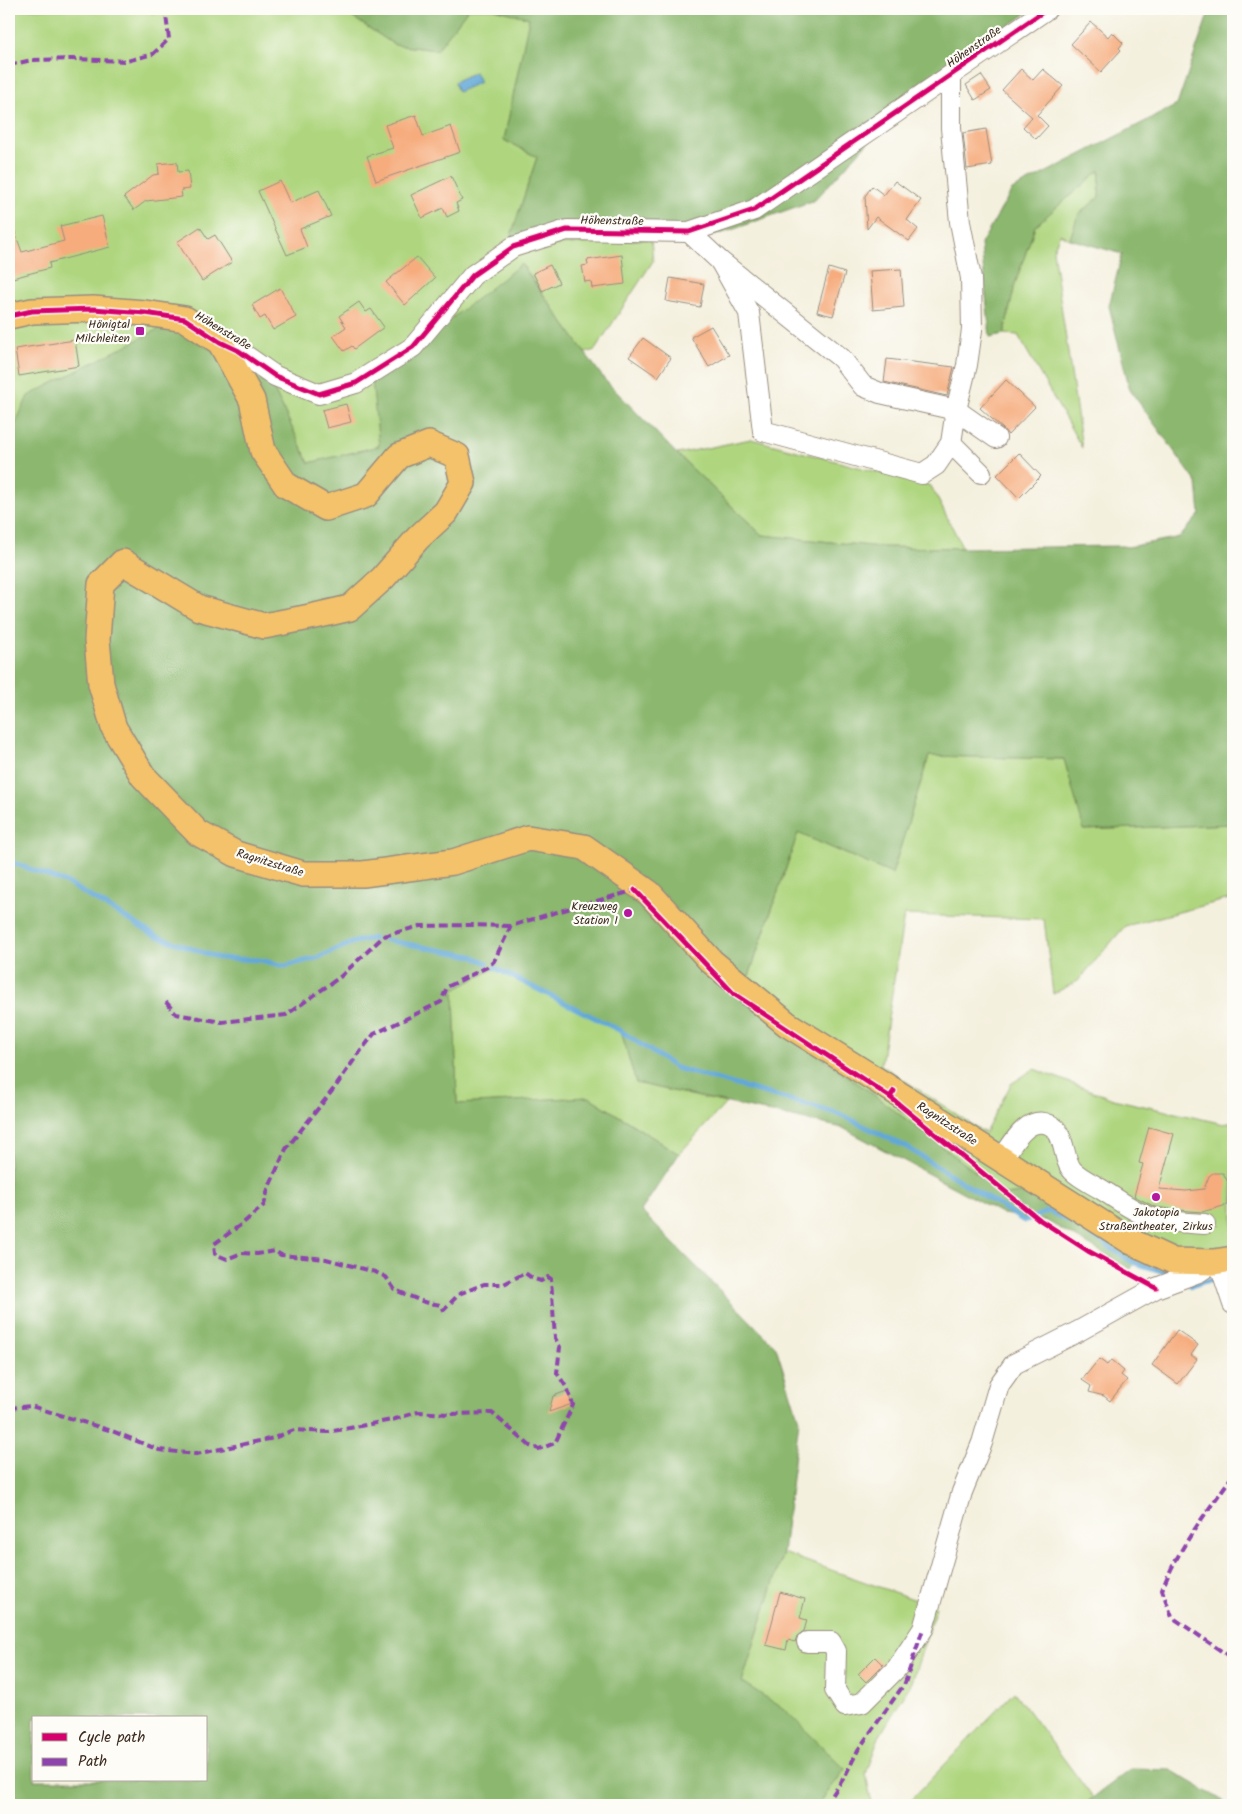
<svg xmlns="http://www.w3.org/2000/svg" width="1242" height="1814" viewBox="0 0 1242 1814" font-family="Kalam,sans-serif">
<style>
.green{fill:#afd67f;stroke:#75804e}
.forest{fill:#8bb76e;stroke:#637046;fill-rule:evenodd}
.water{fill:#62a8d8;stroke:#4e697b}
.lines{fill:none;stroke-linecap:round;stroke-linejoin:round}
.stream{stroke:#62a8d8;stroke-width:5}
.building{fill:#f6ac7d}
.minor-casing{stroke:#988d7e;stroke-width:22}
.major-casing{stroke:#988d7e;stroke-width:28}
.minor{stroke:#fff;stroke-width:20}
.major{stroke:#f3c26a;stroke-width:25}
.quiet{stroke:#8e44ad;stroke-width:4;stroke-dasharray:8 4;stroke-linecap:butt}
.cycleway-casing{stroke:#fdfcf7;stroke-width:8}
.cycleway{stroke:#d6006c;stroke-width:5}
.poi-dot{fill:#b5179e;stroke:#fdfcf7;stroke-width:2}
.labels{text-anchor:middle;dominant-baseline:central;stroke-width:4.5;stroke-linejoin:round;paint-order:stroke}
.street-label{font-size:12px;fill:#3b2a1e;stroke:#fdfcf7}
.poi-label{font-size:12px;fill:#3b2a1e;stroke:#fdfcf7;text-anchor:end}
</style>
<rect width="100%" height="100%" fill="#fdfcf7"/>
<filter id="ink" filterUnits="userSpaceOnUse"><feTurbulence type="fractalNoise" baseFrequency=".02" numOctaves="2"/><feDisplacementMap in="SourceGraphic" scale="10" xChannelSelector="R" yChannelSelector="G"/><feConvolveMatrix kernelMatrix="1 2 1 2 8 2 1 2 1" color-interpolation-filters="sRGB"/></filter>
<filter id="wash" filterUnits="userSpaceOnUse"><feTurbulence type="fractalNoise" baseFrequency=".0096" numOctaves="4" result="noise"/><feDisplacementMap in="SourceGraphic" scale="20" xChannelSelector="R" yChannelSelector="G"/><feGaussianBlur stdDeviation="1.12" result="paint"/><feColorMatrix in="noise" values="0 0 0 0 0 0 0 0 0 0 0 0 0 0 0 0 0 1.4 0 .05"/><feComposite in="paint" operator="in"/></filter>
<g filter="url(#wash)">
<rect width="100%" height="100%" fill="#f4f0de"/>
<g class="green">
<polygon points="9,9 150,9 153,14 163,9 234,9 239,11 243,9 340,9 395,45 436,50 468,9 495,9 530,18 504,140 537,157 507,248 651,239 653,261 595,350 585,353 522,264 379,446 309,463 272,386 11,436 9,438"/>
<polygon points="1100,169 1099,197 1078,215 1070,239 1060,234 1053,250 1082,448 1018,335 1004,334 1015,284 1035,226"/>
<polygon points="751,439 931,486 963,548 880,547 762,535 677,454"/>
<polygon points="929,756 1064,759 1085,830 1233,824 1233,898 1125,926 1078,981 1053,994 1044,919 904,915 881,1065 985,1133 1011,1084 1034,1069 1113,1099 1224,1124 1233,1121 1233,1261 1173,1261 1035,1191 1006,1195 866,1089 741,1000 798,833 892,874"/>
<polygon points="495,968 621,1031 636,1083 726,1103 679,1154 589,1097 457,1104 454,989"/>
<polygon points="783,1553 936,1607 912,1682 879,1737 866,1774 872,1805 818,1805 845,1769 742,1682"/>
<polygon points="1014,1692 1093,1798 1083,1805 906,1805"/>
</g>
<g class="forest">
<polygon points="340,9 468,9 437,50 395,45"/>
<polygon points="495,9 1033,9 916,90 815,200 720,234 507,248 537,157 504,140 529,18"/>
<path d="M1210,9H1233V824L1084,830L1064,759L929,756L892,874L798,833L741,999L866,1089L1006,1195L1035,1191L1137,1258L1131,1269L1047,1221L1003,1214L843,1128L636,1083L621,1031L495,968L454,990L457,1104L589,1097L679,1154L641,1211L776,1347L799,1420L783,1553L742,1682L784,1709L845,1769L818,1805H9V438L28,396L168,324L272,386L309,463L379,446L372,381L521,264L604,379L677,454L762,535L880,547L963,548L1122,546L1128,547L1180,537L1200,514L1197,483L1130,390L1109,306L1122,254L1070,239L1078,215L1099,197L1100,170L1035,226L1015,284L1004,334L990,337L981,244L1012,190L1177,105ZM34,1718H206V1780H34Z"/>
<polygon points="1131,1769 1171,1770 1230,1805 1083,1805"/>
</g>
<polygon class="water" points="475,72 480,82 458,92 454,82"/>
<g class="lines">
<g class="stream">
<polyline points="9,861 69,884 156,936 219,958 260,960 285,966 317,958 354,942 374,938"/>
<polyline points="386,940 472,956 487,963"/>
<polyline points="495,968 621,1031 676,1068 840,1114 908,1148 1024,1221 1049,1211 1081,1228 1132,1262 1175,1275"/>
<polyline points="1191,1286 1212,1279"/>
</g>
</g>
<g id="blocks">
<g class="building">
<polygon points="1091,22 1108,37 1112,32 1123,43 1119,48 1121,50 1101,72 1071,44"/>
<polygon points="1021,69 1033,80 1043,69 1063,86 1037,115 1048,126 1036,139 1023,127 1032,117 1002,90"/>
<polygon points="981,75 991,90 975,100 966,85"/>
<polygon points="416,115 423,136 451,126 460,152 376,181 367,156 393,148 385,125"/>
<polygon points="986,129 992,165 967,169 963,133"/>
<polygon points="177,162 178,172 188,171 190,189 181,190 182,197 146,201 134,210 124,197 153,175 159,174 158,164"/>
<polygon points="451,176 462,200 456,203 459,211 447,217 443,208 422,218 411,195"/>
<polygon points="280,181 290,203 319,190 331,216 300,229 307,247 287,255 258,191"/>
<polygon points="895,181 921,200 907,220 918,229 909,241 876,217 867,229 865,196 872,186 884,195"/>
<polygon points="102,216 110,247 49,263 50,268 9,279 9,222 11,221 22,252 64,241 60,226"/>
<polygon points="200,227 208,239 215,235 232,262 202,281 177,242"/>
<polygon points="622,255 625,284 592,288 591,281 585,282 582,266 588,265 587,260"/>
<polygon points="417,257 435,278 405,305 386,282"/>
<polygon points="550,265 559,283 542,291 533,273"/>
<polygon points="829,268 845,273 833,316 817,312"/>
<polygon points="901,269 904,307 873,310 870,271"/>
<polygon points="670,278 704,284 700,307 666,301"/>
<polygon points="280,288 296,317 273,330 265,316 260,319 252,305"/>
<polygon points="359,302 366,312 371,309 384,327 354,349 352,346 344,351 333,336 346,327 339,316"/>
<polygon points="711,326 729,355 709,367 691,337"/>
<polygon points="643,338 671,358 658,377 629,357"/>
<polygon points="75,340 79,366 19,376 15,349"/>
<polygon points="887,359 954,367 947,396 884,382"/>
<polygon points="1006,380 1035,407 1008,435 1003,429 980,408"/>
<polygon points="346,404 351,422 327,428 322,410"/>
<polygon points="1019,453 1041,476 1019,498 997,475"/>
<polygon points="1149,1127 1174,1134 1159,1189 1186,1191 1204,1189 1209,1176 1213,1173 1223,1173 1228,1182 1227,1205 1202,1212 1179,1210 1155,1207 1134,1196 1143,1164 1139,1163"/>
<polygon points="1177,1330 1198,1345 1191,1355 1197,1359 1178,1384 1152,1365"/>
<polygon points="1099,1359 1107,1365 1111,1360 1124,1371 1121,1375 1127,1380 1110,1401 1104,1396 1089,1392 1091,1386 1082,1380"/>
<polygon points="567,1391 572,1404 549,1412 553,1396"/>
<polygon points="780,1592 805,1599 800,1618 807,1620 804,1631 797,1636 795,1642 788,1640 786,1650 766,1645"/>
<polygon points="875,1657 883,1665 866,1682 858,1674"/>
</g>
</g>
</g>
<g filter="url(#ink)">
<use href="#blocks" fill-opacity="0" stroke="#988d7e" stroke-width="1"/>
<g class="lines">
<g class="minor-casing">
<g id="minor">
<polyline points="689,232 720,261 841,358 863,386 880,393 956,410 996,438"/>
<polyline points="720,261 749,313 763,431 922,474 936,465 951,443 956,410 967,365 972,330 971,278 960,222 951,128 951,75"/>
<polyline points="220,342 239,351 275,376 319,394 356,383 413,347 473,275 513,247 567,230 689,232 754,210 1047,9"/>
<polyline points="951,443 981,473"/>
<path d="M1002,1159C1012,1145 1027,1114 1050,1125C1066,1132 1062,1160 1073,1171C1080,1178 1091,1183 1099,1188C1116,1198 1133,1212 1152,1218C1169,1222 1187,1223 1205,1224"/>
<polyline points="807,1642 831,1642 836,1651 835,1690 845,1706 862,1703 897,1668 923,1629 962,1492 982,1443 999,1385 1014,1364 1077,1332 1156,1288 1199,1272 1214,1262 1222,1271 1233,1304"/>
</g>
</g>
<g class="major-casing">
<polyline id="major" points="9,316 32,311 93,309 145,313 185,319 220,342 252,400 263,451 286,485 326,508 366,495 399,456 429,444 457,456 463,483 446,512 418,538 383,578 350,608 315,616 264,626 199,608 123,562 101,584 97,640 101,684 114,728 143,776 198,833 236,854 303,874 363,874 453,862 528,838 584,847 649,893 711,961 787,1024 894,1091 1130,1241 1173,1261 1214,1262 1233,1259"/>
</g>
<use href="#minor" class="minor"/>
<use href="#major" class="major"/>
<g class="quiet">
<polyline points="9,65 32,60 72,59 127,61 153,54 169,39 166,15 162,9"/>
<polyline points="166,1002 176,1014 222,1022 286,1015 340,977 384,936 420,926 469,925 511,926"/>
<path d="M9,1408L31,1406L112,1431L159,1450L196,1454L274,1438L294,1430L328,1432L392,1420L418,1412L449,1414L492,1413L530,1446L539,1449L555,1443L573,1405L567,1388L557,1373L560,1347L555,1338L551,1279L548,1277L541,1281L532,1278L525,1273L504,1284H484L459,1294L444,1310L441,1305L424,1302L395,1290L386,1277L375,1272L326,1259L281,1255L275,1251L257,1254L242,1253L227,1259L215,1254L214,1244L242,1224L264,1205L268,1189L286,1149L336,1086L356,1057L374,1034L441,1002L447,987L489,966L494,961L511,926C554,912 597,901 640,889"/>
<path d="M1233,1475C1207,1512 1178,1548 1162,1590L1172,1617L1233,1659"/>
<polyline points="826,1805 845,1776 858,1750 905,1683 923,1629"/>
</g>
<g class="cycleway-casing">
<g id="cycleway">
<polyline points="9,316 32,311 93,309 145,313 185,319 220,342 239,351 275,376 319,394 356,383 413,347 473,275 513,247 567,230 689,232 754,210 1047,9"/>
<polyline points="635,890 734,994 890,1097"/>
<polyline points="894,1091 890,1097 1040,1220 1088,1251 1156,1288"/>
</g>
</g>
<use href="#cycleway" class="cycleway"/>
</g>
</g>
<g class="poi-dot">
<rect x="135" y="326" width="10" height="10" rx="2.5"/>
<circle cx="628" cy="913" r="5"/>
<circle cx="1156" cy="1197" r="5"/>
</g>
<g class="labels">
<g class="street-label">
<text transform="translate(974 47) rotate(-35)">Höhenstraße</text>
<text transform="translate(612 221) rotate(1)">Höhenstraße</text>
<text transform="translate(223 331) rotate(31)">Höhenstraße</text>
<text transform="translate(270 863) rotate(17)">Ragnitzstraße</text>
<text transform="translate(947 1124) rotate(33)">Ragnitzstraße</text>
</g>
<g class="poi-label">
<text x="130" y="324">Hönigtal<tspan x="130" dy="14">Milchleiten</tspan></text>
<text x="618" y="906">Kreuzweg<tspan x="618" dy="14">Station I</tspan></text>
<text x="1156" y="1212" text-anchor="middle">Jakotopia<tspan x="1156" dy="14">Straßentheater, Zirkus</tspan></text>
</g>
</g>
<rect width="1242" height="1814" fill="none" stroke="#fdfcf7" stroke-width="30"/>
<rect x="32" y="1716" width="175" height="65" fill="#fdfcf7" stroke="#afa8a0"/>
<rect x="42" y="1733" width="25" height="8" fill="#d6006c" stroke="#afa8a0"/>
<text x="78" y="1742" font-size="15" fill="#3b2a1e">Cycle path</text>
<rect x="42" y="1758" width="25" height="8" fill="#8e44ad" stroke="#afa8a0"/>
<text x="78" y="1766" font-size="15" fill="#3b2a1e">Path</text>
</svg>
